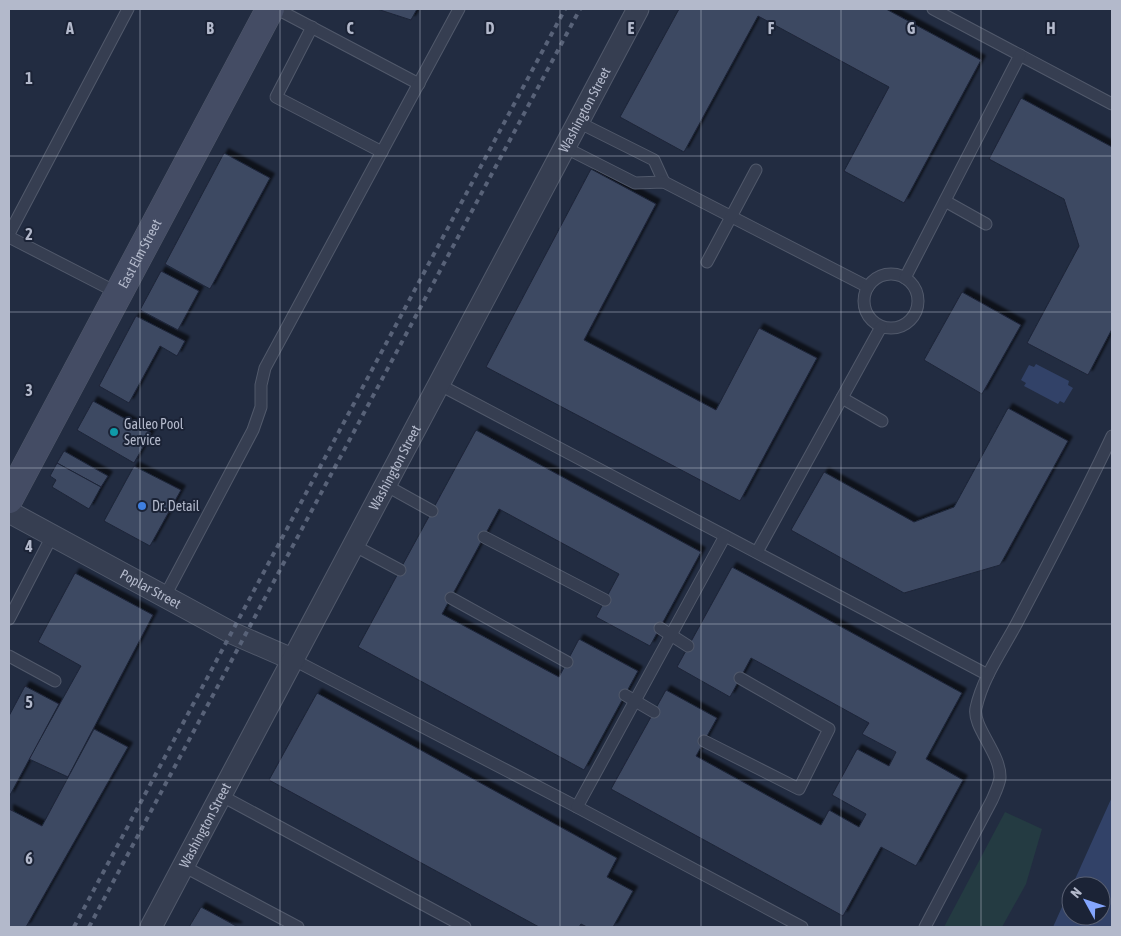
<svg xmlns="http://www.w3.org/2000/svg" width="1121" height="936" viewBox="0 0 1121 936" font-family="'Asap Condensed',sans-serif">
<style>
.green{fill:#243b42}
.water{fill:#324268}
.building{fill:#3e4862;stroke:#1d2538;filter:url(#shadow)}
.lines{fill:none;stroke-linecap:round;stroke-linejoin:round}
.service-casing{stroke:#51596b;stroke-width:13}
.minor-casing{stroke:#51596b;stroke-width:23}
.secondary-casing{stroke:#51596b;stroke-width:29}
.service{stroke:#363e51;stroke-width:11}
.minor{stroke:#363e51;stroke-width:21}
.secondary{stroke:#444c64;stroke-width:28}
.rail{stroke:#586278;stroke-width:4;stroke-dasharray:5 5;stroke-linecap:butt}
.grid{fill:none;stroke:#b3b9cb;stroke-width:1;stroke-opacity:0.55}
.culture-dot{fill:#0f9aa8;stroke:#1b2336;stroke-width:2}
.shop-dot{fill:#3f7fe0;stroke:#1b2336;stroke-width:2}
.labels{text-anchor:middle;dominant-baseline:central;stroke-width:4;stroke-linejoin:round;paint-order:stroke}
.street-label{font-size:14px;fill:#b3b9cb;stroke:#1b2336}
.poi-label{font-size:14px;fill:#b3b9cb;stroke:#1b2336;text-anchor:start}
.grid-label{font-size:16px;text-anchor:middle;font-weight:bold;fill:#b3b9cb;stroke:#1b2336;stroke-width:4;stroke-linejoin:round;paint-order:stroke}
</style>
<defs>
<filter id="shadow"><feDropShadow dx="4.5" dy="-4.5" stdDeviation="1" flood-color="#0009"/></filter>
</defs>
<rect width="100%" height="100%" fill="#222c41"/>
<polygon class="green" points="1005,812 1042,829 1026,884 1002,927 944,927"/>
<g class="water">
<polygon points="1036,364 1069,381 1068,385 1073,388 1064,403 1060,401 1058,404 1024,386 1026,383 1021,380 1029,365 1034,367"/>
<polygon points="1112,797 1112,927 1053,927 1071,887 1071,916 1101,916 1101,886 1072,886"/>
</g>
<g class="building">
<polygon points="377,9 417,9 411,20"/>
<polygon points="679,9 886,9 981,60 904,203 844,171 889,87 758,16 684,152 620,117"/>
<polygon points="1021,98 1112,147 1112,329 1088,375 1027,343 1079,246 1064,199 989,159"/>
<polygon points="224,153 270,178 210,289 165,264"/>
<polygon points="591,169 656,204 584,340 716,410 759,328 817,358 740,501 486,367"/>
<polygon points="161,271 199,291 178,330 140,310"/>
<polygon points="962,292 1021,325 982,394 924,360"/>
<polygon points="136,316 185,341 177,356 160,346 129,403 99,386"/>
<polygon points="93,401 151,433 134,463 77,430"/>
<polygon points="1008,408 1068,441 1000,565 904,593 791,530 824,472 914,522 954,507"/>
<polygon points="476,430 701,552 650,646 596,617 619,574 499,509 442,614 559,677 579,639 638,671 584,770 358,647"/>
<polygon points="64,451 108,476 101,487 57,463"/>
<polygon points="57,463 101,487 89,509 52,487 56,480 50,476"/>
<polygon points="134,466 181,490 150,546 104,521"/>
<polygon points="732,567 962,693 926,759 963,780 916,866 881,847 843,916 611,789 666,690 717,718 696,756 821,825 829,810 859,827 866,814 832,795 857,749 889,766 896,752 862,734 869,723 751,658 730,697 677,667"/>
<polygon points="75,573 153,615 68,777 29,759 81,666 38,642"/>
<polygon points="25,686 59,704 9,797 9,716"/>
<polygon points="317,693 617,858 607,877 633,891 613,927 587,927 581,924 579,927 539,927 269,780"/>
<polygon points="94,729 128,747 26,927 9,927 9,809 42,826"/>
<polygon points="201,907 238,927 189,927"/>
</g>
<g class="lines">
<g class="service-casing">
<g id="service">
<polyline points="277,9 419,84"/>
<polyline points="933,9 1112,104"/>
<polyline points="312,27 276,97 382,152"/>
<polyline points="580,123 654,160 664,182"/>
<polyline points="566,148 635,183 664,182 868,287"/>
<polyline points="945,201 986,224"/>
<polyline points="9,234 128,9"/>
<polyline points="9,237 118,293"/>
<polyline points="707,262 756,170"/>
<circle cx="891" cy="301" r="27"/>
<polyline points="905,278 1020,55"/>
<polyline points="440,385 988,675"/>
<polyline points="842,398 882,421"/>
<polyline points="387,486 432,511"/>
<polyline points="484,537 605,600"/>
<polyline points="355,546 400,570"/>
<polyline points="757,552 881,327"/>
<polyline points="165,596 253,430 261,407 261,385 265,368 459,9"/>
<polyline points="451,598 567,662"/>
<polyline points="9,619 52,536"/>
<polyline points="660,628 688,646"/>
<polyline points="9,656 55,681"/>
<polyline points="294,660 577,807 802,927"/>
<polyline points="625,695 654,712"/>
<polyline points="704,741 799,789 829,729 740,678"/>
<polyline points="222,796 465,927"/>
<polyline points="577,807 725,536"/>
<polyline points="185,867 298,927"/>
<path d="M925,927L992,800C995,793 999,785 1000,778C1001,753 972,727 976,708C983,676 1004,648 1019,619C1051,558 1083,498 1112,436"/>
</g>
</g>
<g class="minor-casing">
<g id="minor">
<path id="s1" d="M9,512L232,633L294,660"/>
<path id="s2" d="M151,927L638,9"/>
</g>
</g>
<g class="secondary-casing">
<g id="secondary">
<path id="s3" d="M9,499L270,9"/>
</g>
</g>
<use href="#service" class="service"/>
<use href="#minor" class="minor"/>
<use href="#secondary" class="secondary"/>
<g class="rail">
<polyline points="74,927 565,9"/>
<polyline points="89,927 580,9"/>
</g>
</g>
<path class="grid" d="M140,9V927M280,9V927M420,9V927M560,9V927M701,9V927M841,9V927M981,9V927M9,156H1112M9,312H1112M9,468H1112M9,624H1112M9,780H1112"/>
<circle class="culture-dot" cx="114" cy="432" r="5"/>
<circle class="shop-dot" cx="142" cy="506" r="5"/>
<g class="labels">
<g class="street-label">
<text stroke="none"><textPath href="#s2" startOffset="925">Washington Street</textPath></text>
<text stroke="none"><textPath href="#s3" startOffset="278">East Elm Street</textPath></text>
<text stroke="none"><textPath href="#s2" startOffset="520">Washington Street</textPath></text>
<text stroke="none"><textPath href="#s1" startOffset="161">Poplar Street</textPath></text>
<text stroke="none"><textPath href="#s2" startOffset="115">Washington Street</textPath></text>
</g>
<g class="poi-label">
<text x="124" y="424">Galleo Pool<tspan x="124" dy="16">Service</tspan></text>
<text x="152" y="506">Dr. Detail</text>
</g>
</g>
<g class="grid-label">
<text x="70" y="34">A</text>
<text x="210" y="34">B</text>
<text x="350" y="34">C</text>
<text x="490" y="34">D</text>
<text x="631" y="34">E</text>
<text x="771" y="34">F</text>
<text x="911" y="34">G</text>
<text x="1051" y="34">H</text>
<text x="29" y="84">1</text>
<text x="29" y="240">2</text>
<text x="29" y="396">3</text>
<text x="29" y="552">4</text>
<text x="29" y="708">5</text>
<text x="29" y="864">6</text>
</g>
<rect width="1121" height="936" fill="none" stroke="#b3b9cb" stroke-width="20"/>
<g transform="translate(1086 901) rotate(310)"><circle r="24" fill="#1b2336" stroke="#585f72"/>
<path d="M0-4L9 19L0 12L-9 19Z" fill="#84a6ff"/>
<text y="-8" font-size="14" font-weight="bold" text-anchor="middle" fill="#b3b9cb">N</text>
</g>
</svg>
